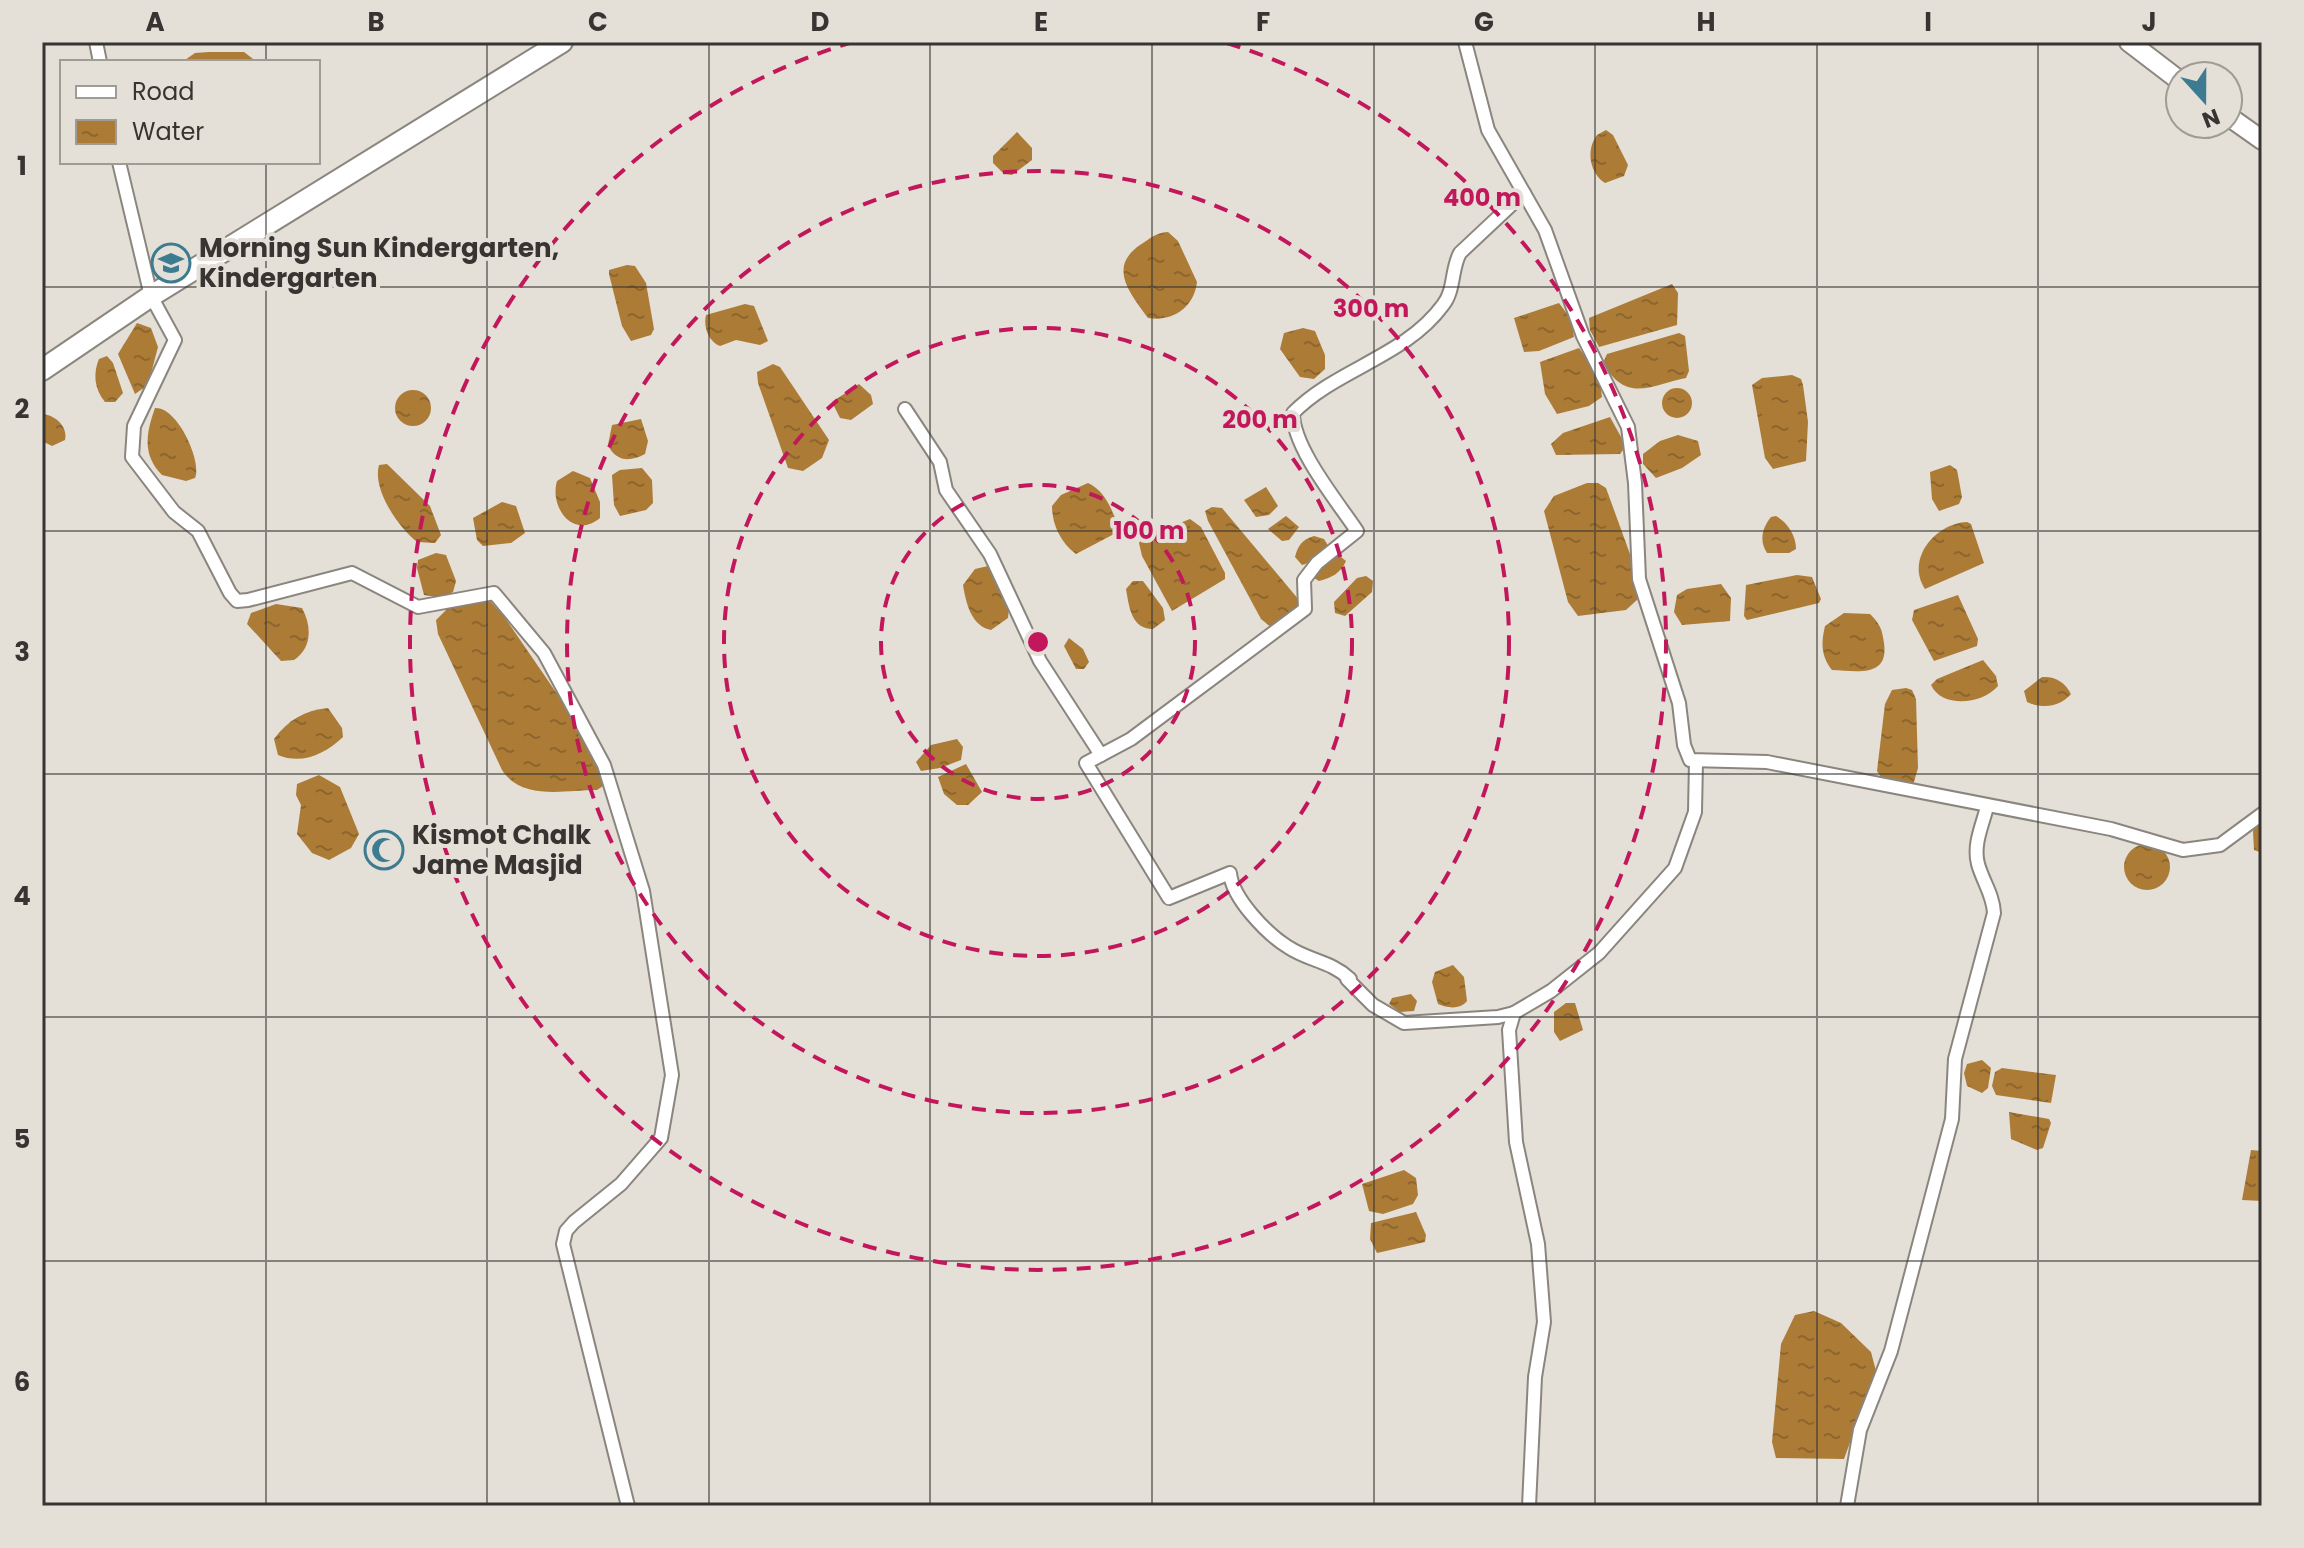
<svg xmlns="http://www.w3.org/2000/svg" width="2304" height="1548" viewBox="0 0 2304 1548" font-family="Poppins,sans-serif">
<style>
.water{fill:url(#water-ripples)}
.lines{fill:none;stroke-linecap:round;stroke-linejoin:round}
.minor-casing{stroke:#8a857e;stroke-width:16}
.secondary-casing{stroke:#8a857e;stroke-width:22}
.trunk-casing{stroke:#8a857e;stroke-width:24}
.minor{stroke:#fff;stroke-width:12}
.secondary{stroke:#fff;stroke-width:18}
.trunk{stroke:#fff;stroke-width:20}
.grid{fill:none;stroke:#373432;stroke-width:2;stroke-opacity:0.55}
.ring{fill:none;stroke:#c2185b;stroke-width:4;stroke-dasharray:14 10}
.labels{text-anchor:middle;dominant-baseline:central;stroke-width:8;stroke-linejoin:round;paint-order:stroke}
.poi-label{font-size:26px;font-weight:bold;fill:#373432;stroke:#e4dfd7;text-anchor:start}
.centre{fill:#c2185b;stroke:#e4dfd7;stroke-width:4}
.ring-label{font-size:24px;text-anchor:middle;font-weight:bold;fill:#c2185b;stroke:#e4dfd7;stroke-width:8;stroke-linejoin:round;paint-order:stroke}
.neatline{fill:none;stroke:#373432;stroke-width:3}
.grid-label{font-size:26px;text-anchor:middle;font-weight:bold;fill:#373432}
</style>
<defs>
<pattern id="water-ripples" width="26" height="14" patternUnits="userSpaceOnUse" patternTransform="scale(2)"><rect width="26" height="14" fill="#ac7b36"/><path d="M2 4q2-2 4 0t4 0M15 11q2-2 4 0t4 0" fill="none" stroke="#8d662e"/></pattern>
</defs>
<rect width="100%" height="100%" fill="#e4dfd7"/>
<g class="water">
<polygon points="209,52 244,52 257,62 182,62 195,53"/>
<path d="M1606,130L1613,135L1628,165L1624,176L1605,183C1589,173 1586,149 1597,135Z"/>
<polygon points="1017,132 1032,148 1032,160 1012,175 1004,174 993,163 993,156"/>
<path d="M1168,232L1178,241L1197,282C1194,308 1172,322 1148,318C1129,292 1108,267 1140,245C1151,238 1155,233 1168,232Z"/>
<polygon points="627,265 635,266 646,283 654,329 651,335 631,341 622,326 609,274 609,270"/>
<polygon points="1672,284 1678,293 1677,325 1599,347 1590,330 1589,318"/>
<polygon points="1559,303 1571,319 1574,337 1539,351 1524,352 1514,318"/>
<path d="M745,304L754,306L768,341L760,345L736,340L720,346C709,342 703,327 706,315Z"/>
<polygon points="137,323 151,328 158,347 148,385 135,394 118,354"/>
<polygon points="1303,328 1315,331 1325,355 1325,369 1314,379 1300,377 1280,349 1284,333"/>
<path d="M1679,333L1685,336L1689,371L1686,378C1649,386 1626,403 1603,363L1607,354Z"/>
<polygon points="1579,348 1599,376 1602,397 1589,406 1557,414 1545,394 1540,362"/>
<path d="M107,356L113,363L123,393L115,402H105C94,389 93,373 99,359Z"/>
<polygon points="773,364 780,367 829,440 822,458 803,471 788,468 758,383 757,372"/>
<polygon points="1792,375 1801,379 1803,385 1808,422 1806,461 1773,469 1765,458 1752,385 1762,378"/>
<polygon points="859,384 871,395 873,404 851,420 840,418 832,402"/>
<circle cx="1677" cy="403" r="15"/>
<circle cx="413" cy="408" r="18"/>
<path d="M155,408C178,407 202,462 195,478L186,481L162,475C142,455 146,433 155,408Z"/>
<path d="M42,414C55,415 68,426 65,440L52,446L42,441Z"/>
<polygon points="1610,417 1626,446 1620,454 1556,455 1551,444 1563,433"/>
<path d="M641,419L648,441L645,454C630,462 616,462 608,445L612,425Z"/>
<polygon points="1678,435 1698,441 1701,455 1682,468 1656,478 1643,464 1643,454 1660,441"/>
<path d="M387,464L430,506L441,535L435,543L417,542C398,527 372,489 379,465Z"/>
<polygon points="1950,465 1957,470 1962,497 1959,504 1939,511 1932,499 1930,472"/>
<polygon points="642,468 652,480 653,503 646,510 620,516 614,505 612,475 620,470"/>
<path d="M573,471L590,478L600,502V518C574,540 549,508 557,481Z"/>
<path d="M1088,483C1105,491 1111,508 1118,525L1116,533L1076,554C1061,543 1052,525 1052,506L1061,495Z"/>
<polygon points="1587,483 1598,483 1606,488 1630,554 1638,599 1626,610 1578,616 1568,602 1544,511 1554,496"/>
<polygon points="1266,487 1278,506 1269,515 1256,517 1244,500"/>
<polygon points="502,502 516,506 525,533 511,543 483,546 477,540 473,518"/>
<polygon points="1212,507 1222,508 1299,600 1300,607 1272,628 1261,619 1208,521 1205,511"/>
<polygon points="1286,516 1299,527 1289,540 1282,541 1268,529"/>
<path d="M1776,516C1787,522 1796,535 1796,549L1789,553H1767C1759,541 1762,528 1771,517Z"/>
<polygon points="1190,519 1201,527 1225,573 1225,579 1172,611 1142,556 1139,543 1142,538"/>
<path d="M1967,522L1971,524L1984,563L1925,589C1905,559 1936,523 1967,522Z"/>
<path d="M1314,536L1324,539L1329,547L1312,562L1302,565L1295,557C1298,545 1302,540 1314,536Z"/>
<polygon points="436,553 446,555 456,581 453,592 442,598 424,595 417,568 418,560"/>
<path d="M1336,553L1346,561C1341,573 1331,578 1319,581L1314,578V574Z"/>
<path d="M988,566L1009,607L1008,618L991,630C971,626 966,603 963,585L975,569Z"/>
<polygon points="1797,575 1812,577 1821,599 1819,603 1747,620 1744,616 1746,585"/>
<polygon points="1366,576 1373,581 1372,592 1345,616 1335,613 1334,602 1357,578"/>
<path d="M1133,581H1143L1163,608L1165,620L1153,629C1131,629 1129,606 1126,589Z"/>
<polygon points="1721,584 1731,598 1730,621 1682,625 1674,612 1677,595 1687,589"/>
<polygon points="1958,595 1978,639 1977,646 1934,661 1912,620 1914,610"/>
<path d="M476,600L490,601L503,615L562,701L603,779V786L597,790C564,790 522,801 502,770L438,634L436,620L450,606Z"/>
<path d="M276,604L302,608C312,626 312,648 294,660L281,661L247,624L251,613Z"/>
<path d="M1844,613L1870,614C1880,624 1882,629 1884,643C1889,678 1857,671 1832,670C1821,656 1821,643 1825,626Z"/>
<polygon points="1069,638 1083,649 1089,662 1084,669 1076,669 1064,646"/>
<path d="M1983,660L1996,676L1998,686C1983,704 1942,709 1931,685L1937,679Z"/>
<path d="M2042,677C2055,676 2065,682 2071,694C2060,707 2043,709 2027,702L2024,691Z"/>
<polygon points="1906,688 1912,690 1916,699 1918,768 1913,785 1883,780 1877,771 1885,704 1892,690"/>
<path d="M328,708L342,728L343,737C325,754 302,765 278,755L274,739C288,720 305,710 328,708Z"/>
<polygon points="957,739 963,747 961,760 940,768 921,771 916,762 931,745"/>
<polygon points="966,764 982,792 968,805 957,805 944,794 938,777"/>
<polygon points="319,775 340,787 359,834 351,848 329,860 312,853 297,834 301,805 296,795 297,784"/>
<polygon points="2262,818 2262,853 2254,850 2253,831"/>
<circle cx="2147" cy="867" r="23"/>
<path d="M1453,965L1464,977L1467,1001C1460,1010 1447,1008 1438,1004L1432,982L1435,972Z"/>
<polygon points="1411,994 1417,1001 1414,1011 1400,1012 1389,1004 1392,998"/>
<polygon points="1566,1003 1575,1003 1583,1030 1560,1041 1554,1032 1554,1012"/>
<polygon points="1982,1060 1991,1068 1988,1088 1982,1093 1967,1086 1964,1073 1967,1064"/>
<polygon points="2002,1068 2056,1075 2051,1103 1996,1095 1992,1086 1995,1072"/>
<polygon points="2009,1112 2049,1119 2051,1123 2043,1148 2037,1150 2011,1139"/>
<polygon points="2251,1150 2262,1151 2262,1201 2242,1200"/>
<polygon points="1404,1170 1416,1178 1418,1195 1413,1204 1383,1214 1369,1211 1362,1184"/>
<polygon points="1416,1212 1426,1235 1425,1242 1377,1253 1370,1239 1371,1223"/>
<polygon points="1814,1311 1841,1323 1871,1352 1876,1371 1844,1459 1776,1458 1772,1442 1781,1344 1795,1315"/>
</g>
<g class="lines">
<g class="minor-casing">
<g id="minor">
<polyline points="96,42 100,62"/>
<polyline points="1465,42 1488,130 1545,230 1583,336 1628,427 1635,483 1639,579 1679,703 1684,745 1690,760 1767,762 2111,829 2183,850 2220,845 2262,814"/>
<polyline points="119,162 151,296 175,340 134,426 132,457 174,512 198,531 230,593 237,601 248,600 352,573 418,607 494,593 544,653 604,765 643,891 672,1075 661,1138 621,1184 574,1222 566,1231 563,1244 628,1506"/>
<polyline points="905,409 940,462 946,490 990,554 1040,661 1101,755"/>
<path d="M1514,1013L1498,1017L1404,1023L1373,1005L1347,979H1350C1331,961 1309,961 1288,947C1267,934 1232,898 1230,873L1169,898L1086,763L1131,739L1305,609L1304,580L1317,563L1357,531C1337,501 1293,448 1293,413C1336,369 1405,357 1443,305C1455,290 1451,269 1460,253L1524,193"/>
<polyline points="1529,1506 1535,1377 1544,1322 1538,1244 1516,1142 1509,1030 1514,1013 1551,991 1599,953 1675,868 1695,812 1696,761"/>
<path d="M1847,1506L1860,1430L1891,1351L1952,1119L1955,1059L1994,913C1993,894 1983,882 1978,864C1973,845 1982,826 1987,807"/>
</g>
</g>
<g class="secondary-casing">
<g id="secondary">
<polyline points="2129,42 2180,81"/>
<polyline points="2228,116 2262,140"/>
</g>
</g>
<g class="trunk-casing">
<polyline id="trunk" points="42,370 151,296 562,42"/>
</g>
<use href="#minor" class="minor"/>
<use href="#secondary" class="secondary"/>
<use href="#trunk" class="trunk"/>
</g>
<path class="grid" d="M266,42V62M487,42V1506M709,42V1506M930,42V1506M1152,42V1506M1374,42V1506M1595,42V1506M1817,42V1506M2038,42V1506M266,162V1506M42,287H2262M42,531H2262M42,774H2262M42,1017H2262M42,1261H2262"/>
<g class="ring">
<circle cx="1038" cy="642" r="157"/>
<circle cx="1038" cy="642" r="314"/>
<circle cx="1038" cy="642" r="471"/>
<path d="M1227 43A628 628 0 1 1 849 43"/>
</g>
<defs>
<g id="school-ring" transform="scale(2)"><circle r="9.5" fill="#e4dfd7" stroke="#3d7b90" stroke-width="1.5"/><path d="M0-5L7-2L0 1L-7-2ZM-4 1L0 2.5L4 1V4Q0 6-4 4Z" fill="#3d7b90"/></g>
<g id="mosque-ring" transform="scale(2)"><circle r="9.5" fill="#e4dfd7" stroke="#3d7b90" stroke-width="1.5"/><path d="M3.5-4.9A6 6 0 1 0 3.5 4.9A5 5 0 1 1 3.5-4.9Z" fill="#3d7b90"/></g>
</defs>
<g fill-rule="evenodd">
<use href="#school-ring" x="171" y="263"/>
<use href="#mosque-ring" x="384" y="850"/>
</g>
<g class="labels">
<g class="poi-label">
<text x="199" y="248">Morning Sun Kindergarten,<tspan x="199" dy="30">Kindergarten</tspan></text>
<text x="412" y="835">Kismot Chalk<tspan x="412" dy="30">Jame Masjid</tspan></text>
</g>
</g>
<circle cx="1038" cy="642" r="12" class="centre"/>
<g class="ring-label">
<text x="1482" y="206">400 m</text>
<text x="1371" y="317">300 m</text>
<text x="1260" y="428">200 m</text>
<text x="1149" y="539">100 m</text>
</g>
<rect width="2304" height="1548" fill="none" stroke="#e4dfd7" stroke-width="88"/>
<rect x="60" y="60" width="260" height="104" fill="#e4dfd7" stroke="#9f9b95" stroke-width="2"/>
<rect x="76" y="86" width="40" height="12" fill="#ffffff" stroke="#9f9b95" stroke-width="2"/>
<text x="132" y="100" font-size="24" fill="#373432">Road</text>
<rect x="76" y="120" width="40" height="24" fill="url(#water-ripples)" stroke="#9f9b95" stroke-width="2"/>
<text x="132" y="140" font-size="24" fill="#373432">Water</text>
<g transform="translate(2204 100) rotate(159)"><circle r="38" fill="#e4dfd7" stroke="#9f9b95" stroke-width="2"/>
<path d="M0-6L14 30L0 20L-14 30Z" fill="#3d7b90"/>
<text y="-12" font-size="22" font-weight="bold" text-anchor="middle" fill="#373432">N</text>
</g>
<rect x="44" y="44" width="2216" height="1460" class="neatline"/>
<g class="grid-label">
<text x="155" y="31">A</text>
<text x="376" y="31">B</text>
<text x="598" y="31">C</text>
<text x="820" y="31">D</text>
<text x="1041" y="31">E</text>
<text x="1263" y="31">F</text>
<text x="1484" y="31">G</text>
<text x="1706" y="31">H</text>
<text x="1928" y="31">I</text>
<text x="2149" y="31">J</text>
<text x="22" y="175">1</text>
<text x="22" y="418">2</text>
<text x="22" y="661">3</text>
<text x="22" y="905">4</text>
<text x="22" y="1148">5</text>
<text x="22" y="1391">6</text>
</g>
</svg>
